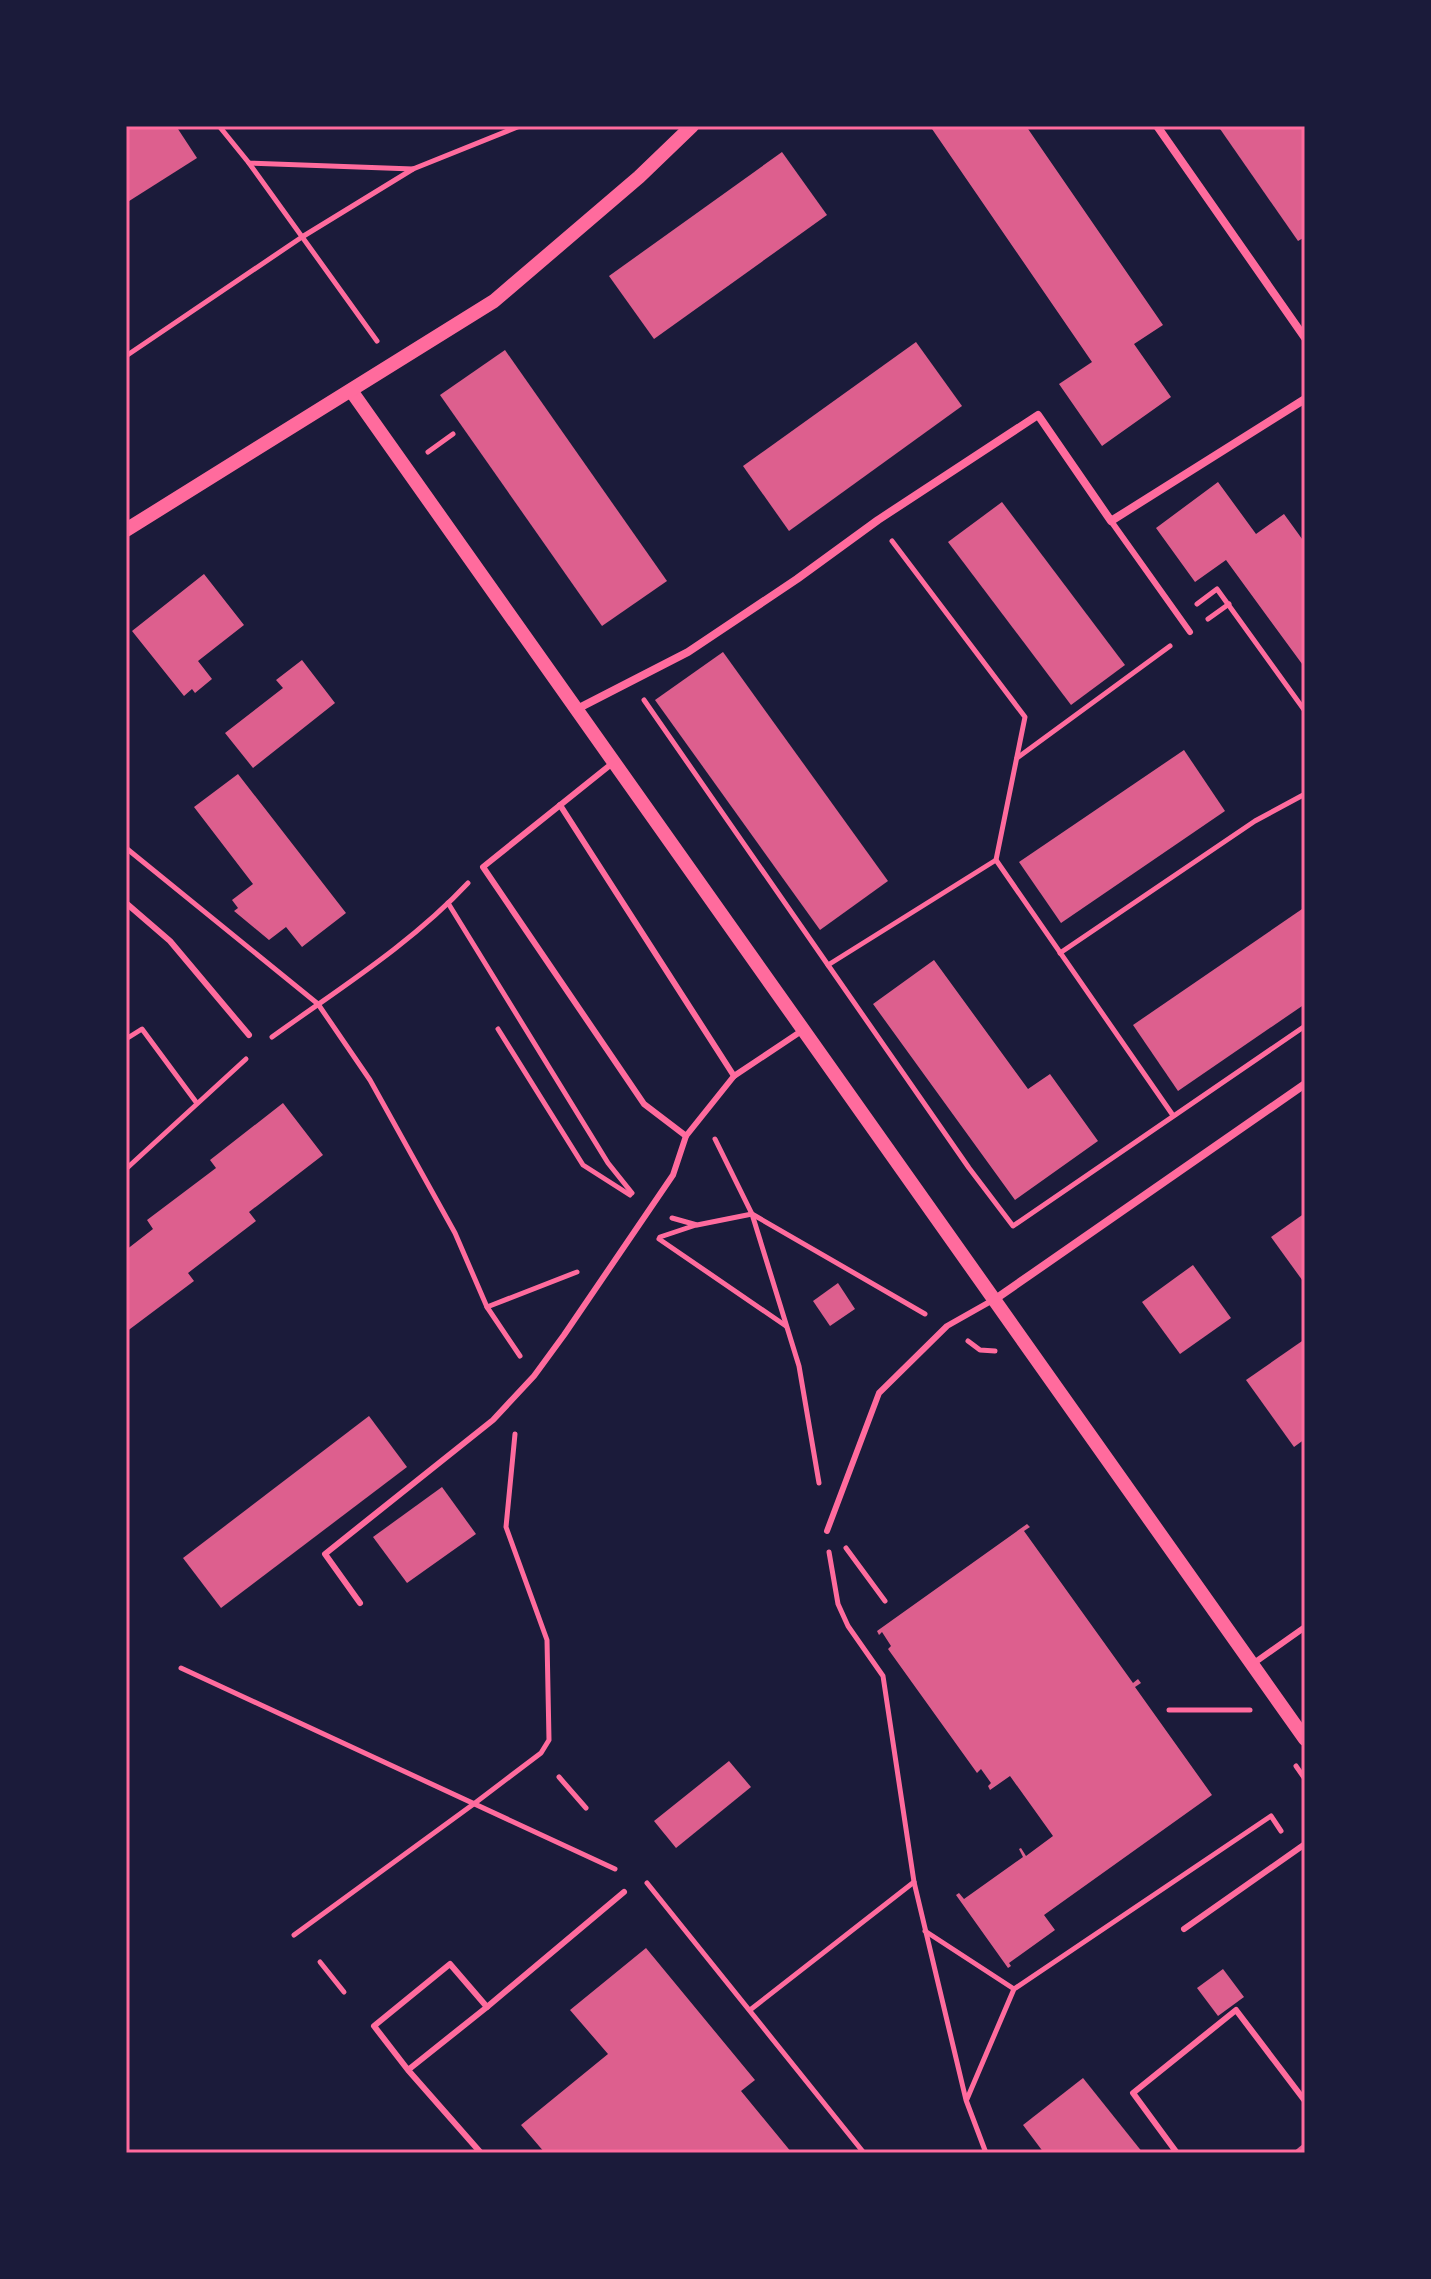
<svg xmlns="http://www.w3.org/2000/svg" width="1431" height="2279" viewBox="0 0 1431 2279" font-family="Overpass,sans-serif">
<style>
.building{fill:#dd5f8e}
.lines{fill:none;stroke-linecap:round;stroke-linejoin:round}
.path{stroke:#ff6b9d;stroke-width:5}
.service{stroke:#ff6b9d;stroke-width:6}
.minor{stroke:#ff6b9d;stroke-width:8}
.tertiary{stroke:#ff6b9d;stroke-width:14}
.neatline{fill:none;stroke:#ff6b9d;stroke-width:3}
</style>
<rect width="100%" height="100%" fill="#1b1b3a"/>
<g class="building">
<polygon points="126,126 176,126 197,158 126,203"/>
<polygon points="930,126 1026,126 1163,325 1134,344 1171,397 1102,446 1059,384 1092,362"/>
<polygon points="1218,126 1305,126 1305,237 1298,241"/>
<polygon points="782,152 827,215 654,339 609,276"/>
<polygon points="916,342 962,406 789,531 743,466"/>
<polygon points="505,350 667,581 602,626 440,395"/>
<polygon points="1218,482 1256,534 1284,514 1305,543 1305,668 1226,560 1195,582 1156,528"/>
<polygon points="1002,502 1125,665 1071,705 948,542"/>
<polygon points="204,574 244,625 198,661 212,679 195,693 192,689 184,696 132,631"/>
<polygon points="723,652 888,881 820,930 655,700"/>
<polygon points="302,660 335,703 253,768 225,733 283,688 276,680"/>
<polygon points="1184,750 1225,811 1061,923 1019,862"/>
<polygon points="238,774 346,913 302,947 286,927 269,940 234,911 238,908 232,900 253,884 194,807"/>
<polygon points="1305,907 1305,1004 1178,1091 1133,1025"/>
<polygon points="934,960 1028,1089 1050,1074 1098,1141 1015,1200 873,1004"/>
<polygon points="283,1103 323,1155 249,1212 256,1221 188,1273 194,1281 126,1332 126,1250 153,1229 147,1220 216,1168 210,1160"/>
<polygon points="1305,1213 1305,1284 1271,1237"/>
<polygon points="1193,1265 1231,1318 1180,1354 1142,1302"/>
<polygon points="838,1283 855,1309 830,1326 813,1301"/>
<polygon points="1305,1339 1305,1439 1294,1447 1246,1380"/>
<polygon points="369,1416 407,1467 221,1608 183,1558"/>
<polygon points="442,1487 476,1534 407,1583 373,1537"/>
<polygon points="1027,1524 1030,1527 1024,1531 1133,1683 1138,1679 1141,1683 1135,1687 1212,1795 1044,1915 1055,1930 1009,1963 1011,1966 1008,1968 956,1895 959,1893 964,1899 1023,1857 1019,1849 1021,1848 1026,1856 1053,1836 1010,1776 990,1790 988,1786 991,1783 981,1769 977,1773 888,1649 891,1646 882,1632 879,1635 877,1631"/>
<polygon points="729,1761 751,1787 676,1848 654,1821"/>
<polygon points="646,1948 755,2080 741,2091 792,2153 545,2153 521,2125 608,2054 570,2010"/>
<polygon points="1223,1969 1244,1997 1218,2016 1197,1988"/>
<polygon points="1083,2078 1143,2153 1044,2153 1023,2125"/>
<polygon points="1303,2144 1305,2153 1292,2153"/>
</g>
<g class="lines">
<g class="path">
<polyline points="219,126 249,163 413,169 520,126"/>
<polyline points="249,163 377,341"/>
<polyline points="126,356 302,237 413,169"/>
<polyline points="428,452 453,434"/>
<polyline points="892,541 1025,717 996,860"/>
<polyline points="1197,604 1217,589 1305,711"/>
<polyline points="1208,619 1229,604"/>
<polyline points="644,700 828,965"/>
<polyline points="1017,758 1170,646"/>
<polyline points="126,848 318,1004 370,1080 455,1233 487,1307 520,1356"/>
<polyline points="448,903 608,1163 632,1193"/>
<polyline points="1060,953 1255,821 1305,794"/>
<polyline points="498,1029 583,1165 630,1195"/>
<path d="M272,1037C340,988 411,944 468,883"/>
<polyline points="126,1039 142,1029 196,1102"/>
<polyline points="1172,1114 996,860 828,965 969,1168 1013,1226 1305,1026"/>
<polyline points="715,1139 752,1214 799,1366 819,1483"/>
<polyline points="126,1169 246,1059"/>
<polyline points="672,1218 697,1225 752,1214 925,1314"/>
<polyline points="660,1237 696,1225"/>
<polyline points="659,1239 786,1326"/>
<polyline points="487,1307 577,1272"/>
<polyline points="968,1341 980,1350 995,1351"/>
<polyline points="846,1548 885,1601"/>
<polyline points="829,1552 838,1604 848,1626 883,1676 914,1882 966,2100 986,2153"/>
<polyline points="181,1668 615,1869"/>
<polyline points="1169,1710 1250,1710"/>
<polyline points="1296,1766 1305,1779"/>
<polyline points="559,1777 586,1808"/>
<polyline points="647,1883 864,2153"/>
<polyline points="925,1931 1014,1989 967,2099"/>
<polyline points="294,1935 475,1803 541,1753 549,1740 547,1640 506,1527 515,1434"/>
<polyline points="320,1962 344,1992"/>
<polyline points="1014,1989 1271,1816 1281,1831"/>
<polyline points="750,2010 914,1882"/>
</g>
<g class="service">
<polyline points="1111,521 1190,632"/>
<polyline points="614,762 483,867 644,1104 686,1136 734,1076 803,1030"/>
<polyline points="560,805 734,1076"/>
<polyline points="126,903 170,941 249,1035"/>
<polyline points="827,1531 879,1393 947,1326 993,1300"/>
<polyline points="360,1603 325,1554 493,1420 534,1376 564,1335 673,1175 686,1136"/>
<polyline points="1254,1663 1305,1627"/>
<polyline points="1184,1929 1305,1844"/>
<polyline points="487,2007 624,1892"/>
<polyline points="408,2070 487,2007 450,1964 374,2026 408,2070 481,2153"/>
<polyline points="1177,2153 1133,2093 1236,2010 1305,2101"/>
</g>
<g class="minor">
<polyline points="1157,126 1305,338"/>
<polyline points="577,709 688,652 797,579 878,520 1038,415 1111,521 1305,399"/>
<polyline points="994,1300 1305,1084"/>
</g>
<g class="tertiary">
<polyline points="352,392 1305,1739"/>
<polyline points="126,530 494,301 639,177 692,126"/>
</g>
</g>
<rect width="1431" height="2279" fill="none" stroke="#1b1b3a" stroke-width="256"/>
<rect x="128" y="128" width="1175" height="2023" class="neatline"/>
</svg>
